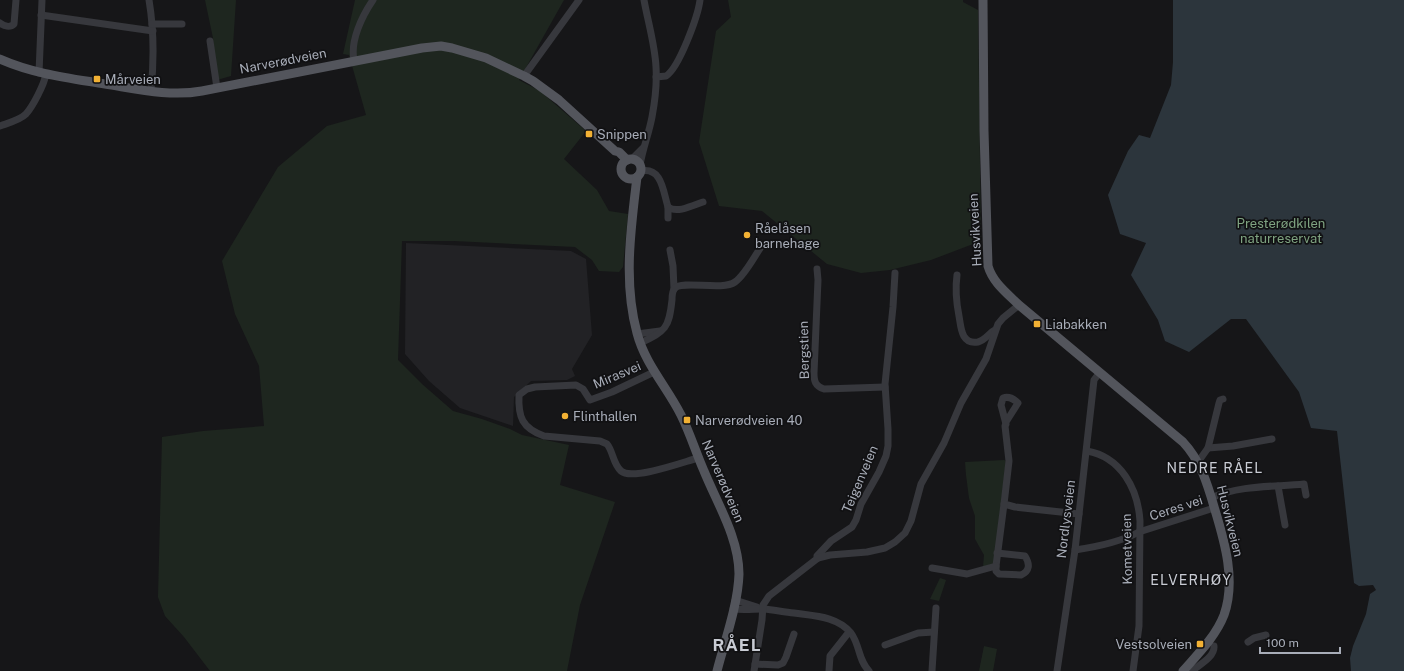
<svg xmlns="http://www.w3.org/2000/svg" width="1404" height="671" viewBox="0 0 1404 671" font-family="'Public Sans',sans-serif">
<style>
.built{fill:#222225}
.green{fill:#1e261f}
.water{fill:#2c353c}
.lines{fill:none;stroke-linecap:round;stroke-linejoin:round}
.minor{stroke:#37383d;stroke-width:7}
.major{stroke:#53555c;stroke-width:9}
.poi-dot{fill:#f2b134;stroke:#111113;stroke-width:1.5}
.labels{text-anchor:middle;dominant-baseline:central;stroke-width:3.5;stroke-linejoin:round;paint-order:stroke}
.street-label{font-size:13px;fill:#a8adb8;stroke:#111113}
.poi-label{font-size:13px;fill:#a8adb8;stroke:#111113;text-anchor:start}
.park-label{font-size:13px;fill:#7fa381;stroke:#111113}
.neighbourhood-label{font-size:14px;letter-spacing:1px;fill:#c9ccd4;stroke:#111113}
.district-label{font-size:17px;font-weight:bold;letter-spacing:1px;fill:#c9ccd4;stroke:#111113}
</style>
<rect width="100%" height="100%" fill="#161618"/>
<polygon class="built" points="406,243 571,251 586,259 592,335 572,369 575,376 567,380 531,381 514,397 513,426 460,408 429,381 405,354"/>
<g class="green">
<polygon points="205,0 236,0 231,76 217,80 213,38"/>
<polygon points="355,0 564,0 519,80 540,91 586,131 564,159 597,190 609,211 628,214 623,267 619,272 599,271 592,260 575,247 454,241 402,241 398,360 422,384 453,411 482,419 510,429 522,435 569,445 560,485 615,502 580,605 567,671 210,671 184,637 165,616 158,597 162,437 203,431 264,426 259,366 235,314 222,261 278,167 327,126 366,115 349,55 343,54"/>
<polygon points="728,0 963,0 963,2 978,10 981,241 931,260 890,270 861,273 827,264 762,211 719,206 699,142 716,31 731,17"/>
<polygon points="1004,460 1006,461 994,563 983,567 984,555 975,539 975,516 969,498 966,475 965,462"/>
<polygon points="940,578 946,580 939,601 930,599"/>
<polygon points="984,646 997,649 993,671 979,671"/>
</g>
<polygon class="water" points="1173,0 1404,0 1404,671 1351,671 1350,658 1353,646 1366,614 1370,594 1376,590 1373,585 1359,586 1354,583 1337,431 1311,428 1299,392 1246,319 1231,319 1189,352 1165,341 1158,320 1131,275 1146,243 1120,234 1108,195 1128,151 1139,135 1150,138 1171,85 1173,62"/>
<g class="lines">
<g class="minor">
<path d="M149,0C154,30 154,61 151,91"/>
<polyline points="41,15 153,31"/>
<path d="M0,23C4,26 10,28 14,24L16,0"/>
<polyline points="152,24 182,24"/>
<polyline points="210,41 217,88"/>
<path d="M354,60C350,41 362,16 373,0"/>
<polyline points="39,73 42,0"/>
<polyline points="524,76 579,0"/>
<path d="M656,77L666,76C679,68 698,16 700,0"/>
<path d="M0,126C8,123 20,120 26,114C33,106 44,85 46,74"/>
<polyline points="632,159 643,148"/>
<path d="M640,165C643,148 649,133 652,117C655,101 657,83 656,67C655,45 648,22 644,0"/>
<path d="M641,171C662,167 663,191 668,207C677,214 694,205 703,202"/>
<polyline points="668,218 668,207"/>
<polyline points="670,250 673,266 674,289"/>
<path d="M817,269L818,280L814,373C814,381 815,386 824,389L885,387"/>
<path d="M957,275C955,290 956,301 959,316C961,327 961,345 978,342C986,340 989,333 995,330"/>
<polyline points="637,334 660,331"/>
<path d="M640,343C666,331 669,328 672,300C672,296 672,291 675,288C683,280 722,291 735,282C745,275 754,257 761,247"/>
<path d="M654,372L612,392L590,400L583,389L576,385L535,387L527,389L519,395C518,417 522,428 544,436L600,441L607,444C613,451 613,464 621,471C632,481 683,462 698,458"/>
<path d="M1006,424L1001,405L1003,398C1009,396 1014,399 1018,403L1006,422L1005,426L1009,461L1004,504L1015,507L1079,514"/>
<polyline points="1208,448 1233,446 1272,439"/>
<path d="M1087,451C1121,457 1138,489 1140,521L1139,626L1133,671"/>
<polyline points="1198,462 1208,448 1219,403 1220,400 1223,399"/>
<polyline points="1278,486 1285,525"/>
<path d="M1211,498C1240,485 1273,487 1304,484L1306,495"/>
<path d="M1075,550C1096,547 1120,542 1139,532L1214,508"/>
<path d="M997,553L1025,556C1030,564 1030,571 1021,575L999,574L996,571V566L1004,504"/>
<polyline points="818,558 817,556 831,541 852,527 856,520 861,504 879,472 886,456 888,446 888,429 885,384 893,307 895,273"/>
<polyline points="932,568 967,574 996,566"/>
<polyline points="735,600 757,607"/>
<path d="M733,609C744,610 754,609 764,609C774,610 784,612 794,613C814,616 837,616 851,633C860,645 858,660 869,671"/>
<polyline points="1248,642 1254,638 1266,635"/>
<polyline points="885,645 918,633 934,632"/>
<polyline points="755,664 778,665 783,663 786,657 794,634"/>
<polyline points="754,671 762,620 763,605 769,596 818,558 830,555 867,552 885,548 895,542 905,533 911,521 921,484 944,443 961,403 986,359 998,324 1003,318 1019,305"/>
<polyline points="829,671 830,656 849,632"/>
<polyline points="932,671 936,608"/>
<polyline points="1057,671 1075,550 1094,380 1100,372"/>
<path d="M1192,671C1199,665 1215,657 1214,646"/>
</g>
<g class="major">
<path d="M983,0L984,131L988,266C993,283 1007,293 1019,305L1183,442C1201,461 1208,486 1215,510C1225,543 1236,581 1224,615C1216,636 1198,654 1183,671"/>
<path d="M0,59C34,74 69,78 105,84C137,89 170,97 202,91L422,48L441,46L452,48L486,58L524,76L533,81L559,100L615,151L619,152L627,160"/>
<circle cx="631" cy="169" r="10"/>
<path d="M637,177C631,228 623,282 637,333C645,364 667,387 681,415C690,433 696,453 704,471C717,503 739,538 739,574C738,605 725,640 717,671"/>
</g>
</g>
<g class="poi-dot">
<rect x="93" y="75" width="8" height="8" rx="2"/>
<rect x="585" y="130" width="8" height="8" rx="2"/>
<circle cx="747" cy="235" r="4"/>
<rect x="1033" y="320" width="8" height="8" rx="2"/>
<circle cx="565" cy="416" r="4"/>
<rect x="683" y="416" width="8" height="8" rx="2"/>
<rect x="1196" y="640" width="8" height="8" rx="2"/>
</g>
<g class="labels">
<g class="street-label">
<text transform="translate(283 61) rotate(-11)">Narverødveien</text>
<text transform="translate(975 230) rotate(-93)">Husvikveien</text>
<text transform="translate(804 350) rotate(-91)">Bergstien</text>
<text transform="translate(617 375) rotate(-23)">Mirasvei</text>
<text transform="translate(860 479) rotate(-67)">Teigenveien</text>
<text transform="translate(723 481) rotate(67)">Narverødveien</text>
<text transform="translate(1176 508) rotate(-18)">Ceres vei</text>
<text transform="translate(1066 519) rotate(-83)">Nordlysveien</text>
<text transform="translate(1230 521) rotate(76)">Husvikveien</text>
<text transform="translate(1127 549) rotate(-91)">Kometveien</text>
</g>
<g class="poi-label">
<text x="105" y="79">Mårveien</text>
<text x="597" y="134">Snippen</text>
<text x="755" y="228">Råelåsen<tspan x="755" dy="15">barnehage</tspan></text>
<text x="1045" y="324">Liabakken</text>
<text x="573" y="416">Flinthallen</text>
<text x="695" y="420">Narverødveien 40</text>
<text x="1192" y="644" text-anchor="end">Vestsolveien</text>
</g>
<g class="park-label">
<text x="1281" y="223">Presterødkilen<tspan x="1281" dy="15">naturreservat</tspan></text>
</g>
<g class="neighbourhood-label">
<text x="1215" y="468">NEDRE RÅEL</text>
<text x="1191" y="580">ELVERHØY</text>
</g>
<g class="district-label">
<text x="737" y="645">RÅEL</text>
</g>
</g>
<path d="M1260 647v6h80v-6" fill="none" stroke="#a8adb8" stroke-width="2"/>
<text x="1266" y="647" font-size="12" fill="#a8adb8" stroke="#111113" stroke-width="3" paint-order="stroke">100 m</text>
</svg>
